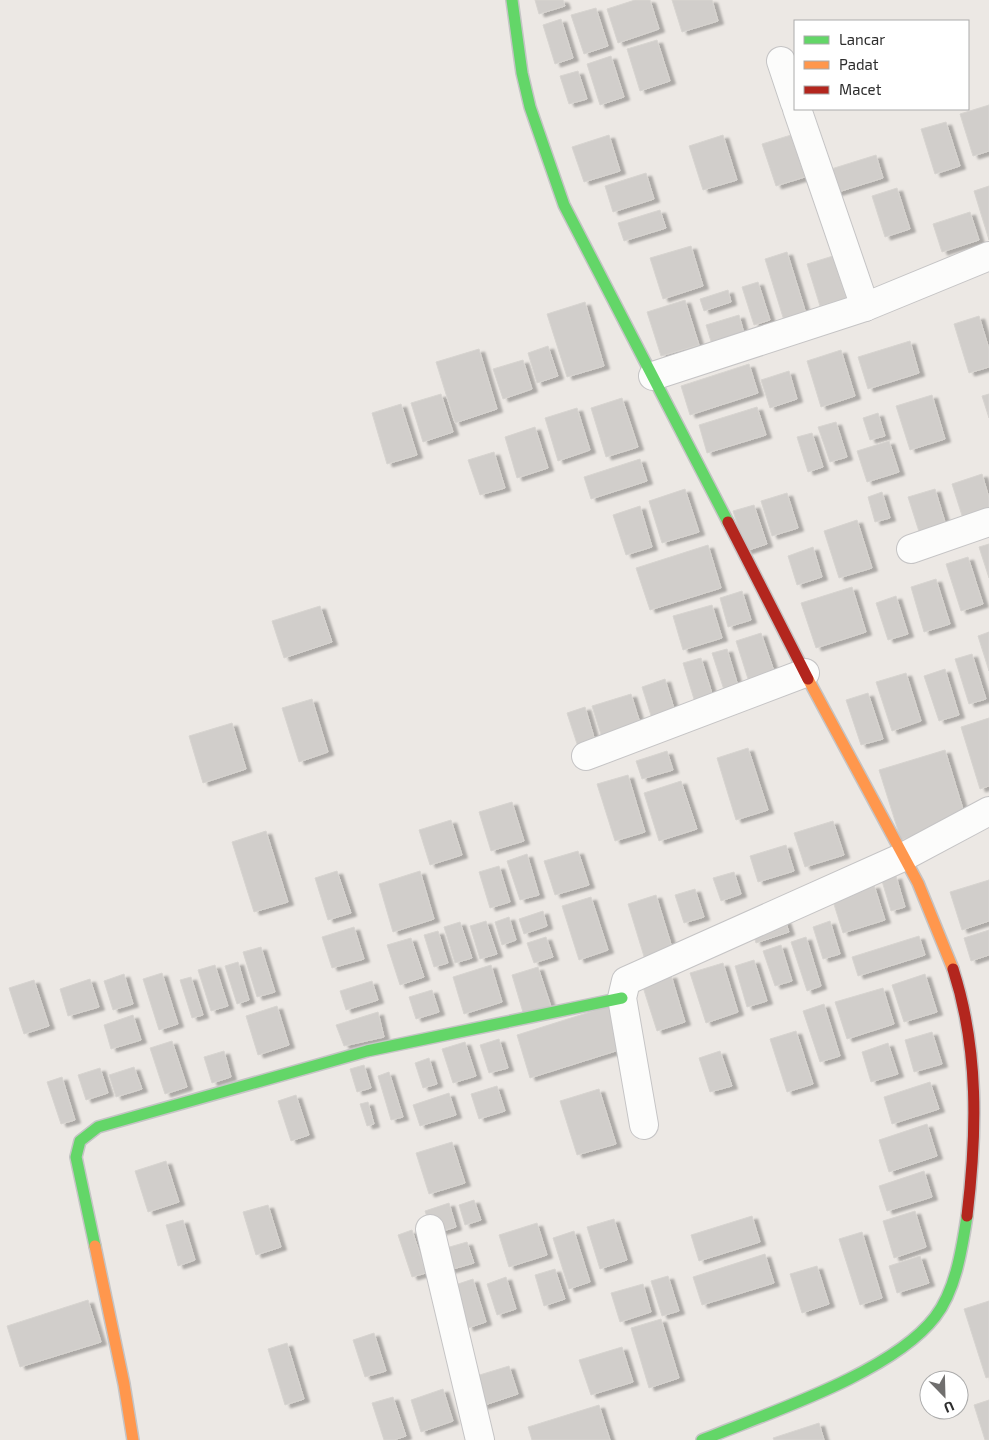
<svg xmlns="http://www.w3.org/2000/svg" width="989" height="1440" viewBox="0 0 989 1440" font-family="'Exo 2',sans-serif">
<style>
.building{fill:#d1cecb;stroke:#d7d4d0;filter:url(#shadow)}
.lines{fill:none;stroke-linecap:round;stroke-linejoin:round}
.street-casing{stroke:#c5c4c5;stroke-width:30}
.fast-casing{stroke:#c5c4c5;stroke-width:14}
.slow-casing{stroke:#c5c4c5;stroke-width:14}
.jam-casing{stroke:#c5c4c5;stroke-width:14}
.street{stroke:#fcfcfb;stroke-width:28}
.fast{stroke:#63d668;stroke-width:11}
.slow{stroke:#ff974d;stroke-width:11}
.jam{stroke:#b3261e;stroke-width:11}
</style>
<defs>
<filter id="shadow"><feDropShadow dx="5.5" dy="3" stdDeviation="1" flood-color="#0004"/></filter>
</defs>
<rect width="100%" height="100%" fill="#ece8e4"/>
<g class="building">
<polygon points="535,0 563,0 565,6 539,14"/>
<polygon points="635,0 650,0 659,29 618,43 607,9"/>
<polygon points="672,0 712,0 718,21 682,32"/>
<polygon points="596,8 608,46 584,54 571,15"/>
<polygon points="561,19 573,58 555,64 543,25"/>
<polygon points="657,40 670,81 640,91 627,49"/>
<polygon points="611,56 624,97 600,105 587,64"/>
<polygon points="578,71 587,99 569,104 560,76"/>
<polygon points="989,105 989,151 973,156 960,114"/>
<polygon points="946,122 960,166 935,174 921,129"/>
<polygon points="609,135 620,171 584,182 572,147"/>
<polygon points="723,135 737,180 703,190 689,146"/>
<polygon points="791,135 805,177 776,186 762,144"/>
<polygon points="876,155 883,178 835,193 828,170"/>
<polygon points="646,173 654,199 613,212 605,186"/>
<polygon points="989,186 989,240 974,191"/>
<polygon points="897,188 910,229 885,237 872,196"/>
<polygon points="660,210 666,228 624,241 618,223"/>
<polygon points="970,212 979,240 942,252 933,224"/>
<polygon points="691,246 703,286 663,299 650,258"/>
<polygon points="787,252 808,320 786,327 765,259"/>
<polygon points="833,256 846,298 820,306 807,264"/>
<polygon points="758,282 770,320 754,325 742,287"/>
<polygon points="728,290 731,302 704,311 700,299"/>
<polygon points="685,300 699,345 661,356 647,312"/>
<polygon points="585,302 604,366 567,377 547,314"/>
<polygon points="739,315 745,337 713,348 706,325"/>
<polygon points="979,316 989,349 989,367 969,373 954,324"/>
<polygon points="910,341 919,373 868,389 858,357"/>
<polygon points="548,346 558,376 537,383 528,353"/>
<polygon points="479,349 497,409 455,423 436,362"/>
<polygon points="841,350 855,396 821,407 807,361"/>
<polygon points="523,360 532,389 503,399 493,369"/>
<polygon points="749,364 758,393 690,415 681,386"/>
<polygon points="789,371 797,399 770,408 761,380"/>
<polygon points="441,394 453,432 423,442 411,403"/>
<polygon points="989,394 989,418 982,396"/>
<polygon points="932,395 945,439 910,450 896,406"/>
<polygon points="622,398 638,447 606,457 591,408"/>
<polygon points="401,404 417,455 387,464 372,413"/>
<polygon points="757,407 766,435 707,453 699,425"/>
<polygon points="577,408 590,450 558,461 545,418"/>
<polygon points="878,413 885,436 870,440 863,418"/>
<polygon points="836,422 847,457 830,462 818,427"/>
<polygon points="535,427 548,468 517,478 505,437"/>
<polygon points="812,433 823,467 808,472 797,437"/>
<polygon points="889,441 899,472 867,482 857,451"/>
<polygon points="494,452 505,488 480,495 468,460"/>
<polygon points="640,459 647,481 591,499 584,477"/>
<polygon points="982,474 989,498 989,518 965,525 952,484"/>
<polygon points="685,489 699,532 662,543 649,501"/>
<polygon points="935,489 948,532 922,541 908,497"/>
<polygon points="882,492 890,518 875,522 868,497"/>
<polygon points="787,493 798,528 772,536 761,501"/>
<polygon points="754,505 767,544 746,551 733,511"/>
<polygon points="640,506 652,547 626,555 613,515"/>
<polygon points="857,520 872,568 839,578 824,531"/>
<polygon points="989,544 989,578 979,547"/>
<polygon points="708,545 721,588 650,610 636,568"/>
<polygon points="813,547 822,577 797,585 788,556"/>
<polygon points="968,557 983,604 961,611 946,564"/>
<polygon points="936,579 950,624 924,632 911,587"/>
<polygon points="852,587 866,632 816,648 801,603"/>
<polygon points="742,591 751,620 728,627 720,598"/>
<polygon points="896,596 908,634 888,640 876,603"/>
<polygon points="712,605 722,638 683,650 673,616"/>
<polygon points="320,606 332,642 284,658 272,621"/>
<polygon points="989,632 989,671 978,636"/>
<polygon points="761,633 774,671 748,679 736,641"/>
<polygon points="727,649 739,689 725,693 712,653"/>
<polygon points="972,654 986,699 969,704 955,659"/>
<polygon points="701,658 715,703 697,709 683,663"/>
<polygon points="945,669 959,715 939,721 924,676"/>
<polygon points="906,673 921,721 892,731 876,682"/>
<polygon points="665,679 676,715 653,722 642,687"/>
<polygon points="868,693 883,739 861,745 846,700"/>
<polygon points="631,694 641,726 602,738 592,706"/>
<polygon points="312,699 328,752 299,762 282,708"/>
<polygon points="585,707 596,744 579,750 567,713"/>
<polygon points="989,718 989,786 980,789 961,727"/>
<polygon points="232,723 246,769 203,783 189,736"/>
<polygon points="748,748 768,810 736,820 717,758"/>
<polygon points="945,750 966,819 901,840 879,770"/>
<polygon points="667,751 673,770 642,779 636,761"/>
<polygon points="628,775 645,832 615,841 597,784"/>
<polygon points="681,781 697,829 659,841 644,793"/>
<polygon points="512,802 524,841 491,851 479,812"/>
<polygon points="451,820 462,855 430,865 419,830"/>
<polygon points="833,821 844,855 805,867 794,833"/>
<polygon points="266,831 288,902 254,912 232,842"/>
<polygon points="786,845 794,871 758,882 750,856"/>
<polygon points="578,851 589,885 555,895 544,861"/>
<polygon points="527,854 539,895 520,900 507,861"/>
<polygon points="499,866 510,902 490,908 479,872"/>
<polygon points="337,871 351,913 328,920 315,878"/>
<polygon points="420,871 434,919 393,932 379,884"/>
<polygon points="734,872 741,894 721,901 713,878"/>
<polygon points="896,876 905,907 891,911 882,881"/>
<polygon points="989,880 989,921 962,930 950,892"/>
<polygon points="874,885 885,920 843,933 832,898"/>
<polygon points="695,889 704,917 684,923 675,895"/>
<polygon points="656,895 674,954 646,963 628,904"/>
<polygon points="591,897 608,950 579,960 562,906"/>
<polygon points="543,911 547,926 524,934 519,919"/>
<polygon points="509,917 516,940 502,945 495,922"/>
<polygon points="785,920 789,932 756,943 752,930"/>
<polygon points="486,921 497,954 480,959 470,926"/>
<polygon points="830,921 840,954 823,959 813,927"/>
<polygon points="460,922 472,958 455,963 444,927"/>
<polygon points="354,927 364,959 332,968 322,937"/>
<polygon points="989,930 989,955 971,961 964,938"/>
<polygon points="438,931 448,963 434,967 424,935"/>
<polygon points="919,936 925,955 858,976 852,957"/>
<polygon points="546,937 553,957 534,963 527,943"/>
<polygon points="806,937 821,986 807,991 791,942"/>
<polygon points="411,938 424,977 400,985 387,945"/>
<polygon points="781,945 792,981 775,986 763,951"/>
<polygon points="261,947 275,992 257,997 243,952"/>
<polygon points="754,960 767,1001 747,1007 735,966"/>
<polygon points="238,962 249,1000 237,1004 225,966"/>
<polygon points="723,963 738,1012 706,1023 690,973"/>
<polygon points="215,965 228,1006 211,1011 198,970"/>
<polygon points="491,965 502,1002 464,1014 453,977"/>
<polygon points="538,967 552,1010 525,1019 512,975"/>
<polygon points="162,973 178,1024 159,1030 143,979"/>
<polygon points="124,974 133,1004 113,1010 104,981"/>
<polygon points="925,974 937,1012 904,1022 892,985"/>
<polygon points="671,975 685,1022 657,1031 642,984"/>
<polygon points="191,977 203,1015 192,1018 180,980"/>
<polygon points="90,979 99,1007 68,1016 60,989"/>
<polygon points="34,980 49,1026 24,1034 9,988"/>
<polygon points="372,981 378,1000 346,1010 340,991"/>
<polygon points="883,988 894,1024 847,1039 835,1002"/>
<polygon points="432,990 439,1012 416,1019 409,997"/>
<polygon points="824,1004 840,1056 820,1062 803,1011"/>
<polygon points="277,1006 289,1045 258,1055 246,1016"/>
<polygon points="609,1006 622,1049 530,1078 517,1035"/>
<polygon points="378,1012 384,1037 344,1046 336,1025"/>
<polygon points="133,1015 141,1040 111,1049 104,1025"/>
<polygon points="796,1031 813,1084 787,1092 770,1039"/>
<polygon points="932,1032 942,1064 914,1072 905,1040"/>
<polygon points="499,1039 508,1068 489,1073 480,1045"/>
<polygon points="172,1041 187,1087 165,1094 150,1048"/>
<polygon points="465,1042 476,1076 453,1083 442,1049"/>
<polygon points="888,1043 898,1074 871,1082 862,1052"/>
<polygon points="224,1051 231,1077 212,1083 204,1057"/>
<polygon points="720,1051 732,1086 710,1092 699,1058"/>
<polygon points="429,1058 437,1084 423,1088 415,1063"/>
<polygon points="364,1065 371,1088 357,1092 350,1069"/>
<polygon points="134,1067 142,1089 116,1097 109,1075"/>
<polygon points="100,1068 108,1093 86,1100 78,1075"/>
<polygon points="389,1072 403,1117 391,1120 378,1076"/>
<polygon points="62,1077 75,1120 61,1124 47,1082"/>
<polygon points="930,1082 939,1109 892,1124 884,1097"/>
<polygon points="497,1086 505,1111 479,1119 471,1094"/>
<polygon points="599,1089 616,1144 577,1155 560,1101"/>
<polygon points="449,1093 456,1115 420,1126 413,1105"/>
<polygon points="296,1095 309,1135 291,1141 278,1101"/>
<polygon points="368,1102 374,1124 367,1126 360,1104"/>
<polygon points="927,1124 937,1156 889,1172 879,1140"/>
<polygon points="452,1142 465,1183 429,1194 416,1153"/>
<polygon points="166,1161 179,1202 148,1212 135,1171"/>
<polygon points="924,1171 932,1197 887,1211 879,1186"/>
<polygon points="474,1200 481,1220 465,1225 459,1205"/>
<polygon points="449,1203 456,1227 433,1234 425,1211"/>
<polygon points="268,1205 281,1247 256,1255 243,1212"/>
<polygon points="915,1211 926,1247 894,1258 883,1221"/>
<polygon points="752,1216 760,1242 699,1261 691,1235"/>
<polygon points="614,1219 627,1260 600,1269 587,1227"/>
<polygon points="183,1220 195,1260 178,1266 166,1225"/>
<polygon points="537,1223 547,1255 509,1267 499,1235"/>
<polygon points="412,1230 426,1273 412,1277 398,1235"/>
<polygon points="574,1231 590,1282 569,1289 553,1238"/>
<polygon points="862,1232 882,1298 860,1305 839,1239"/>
<polygon points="467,1242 474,1263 446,1271 439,1250"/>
<polygon points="765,1254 774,1283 702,1305 693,1277"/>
<polygon points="920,1256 929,1283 897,1293 889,1266"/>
<polygon points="817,1266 829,1304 802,1313 790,1274"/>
<polygon points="555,1269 565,1299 544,1306 535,1275"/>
<polygon points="668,1276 679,1311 662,1316 651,1281"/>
<polygon points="506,1277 516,1309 497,1315 487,1284"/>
<polygon points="473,1279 486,1322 468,1328 455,1285"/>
<polygon points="643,1284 651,1312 620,1322 611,1293"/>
<polygon points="88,1300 101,1342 20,1367 7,1326"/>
<polygon points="989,1301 989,1377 986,1378 964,1309"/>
<polygon points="661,1319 679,1378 649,1388 631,1328"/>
<polygon points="374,1333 386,1371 365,1377 353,1340"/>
<polygon points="287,1343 304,1399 285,1405 268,1349"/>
<polygon points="622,1347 633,1382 591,1395 579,1360"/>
<polygon points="509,1366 518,1394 482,1406 473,1377"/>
<polygon points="443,1389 453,1421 421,1432 411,1400"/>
<polygon points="393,1397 406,1436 394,1440 384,1440 372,1403"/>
<polygon points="989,1400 989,1440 985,1440 974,1405"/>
<polygon points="599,1405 610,1440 532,1440 528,1427"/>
<polygon points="819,1423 824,1440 774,1440 773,1438"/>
</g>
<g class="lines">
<g class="street-casing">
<g id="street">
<polyline points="781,61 795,103"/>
<polyline points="797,109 865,307"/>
<polyline points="653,376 865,307 989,256"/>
<polyline points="911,549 989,522"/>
<polyline points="586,756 805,673"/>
<polyline points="644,1125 622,998 626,981 903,857 989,811"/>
<polyline points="430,1229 480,1440"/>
</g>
</g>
<g class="fast-casing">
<g id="fast">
<polyline points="512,0 522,73 530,107 564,205 728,522"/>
<polyline points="95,1246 76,1157 80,1141 98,1127 367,1051 622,998"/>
<path d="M702,1440C768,1413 892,1373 935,1317C956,1290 962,1248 967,1216"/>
</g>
</g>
<g class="slow-casing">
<g id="slow">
<polyline points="808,679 918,883 953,969"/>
<polyline points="95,1246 124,1384 133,1440"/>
</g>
</g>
<g class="jam-casing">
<g id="jam">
<polyline points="728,522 808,679"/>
<path d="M953,969C979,1049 977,1133 967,1216"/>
</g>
</g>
<use href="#street" class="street"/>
<use href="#fast" class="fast"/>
<use href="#slow" class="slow"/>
<use href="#jam" class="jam"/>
</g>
<rect x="794" y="20" width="175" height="90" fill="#ffffff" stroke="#ababab"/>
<rect x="804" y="36" width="25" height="8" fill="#63d668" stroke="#ababab"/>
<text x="839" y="45" font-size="15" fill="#2e2e2e">Lancar</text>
<rect x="804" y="61" width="25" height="8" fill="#ff974d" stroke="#ababab"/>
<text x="839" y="70" font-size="15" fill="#2e2e2e">Padat</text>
<rect x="804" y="86" width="25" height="8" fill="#b3261e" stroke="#ababab"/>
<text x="839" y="95" font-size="15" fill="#2e2e2e">Macet</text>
<g transform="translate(944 1395) rotate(157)"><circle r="24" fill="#ffffff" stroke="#ababab"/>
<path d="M0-4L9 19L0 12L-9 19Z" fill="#706f6e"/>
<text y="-8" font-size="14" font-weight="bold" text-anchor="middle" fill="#2e2e2e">U</text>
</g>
</svg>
